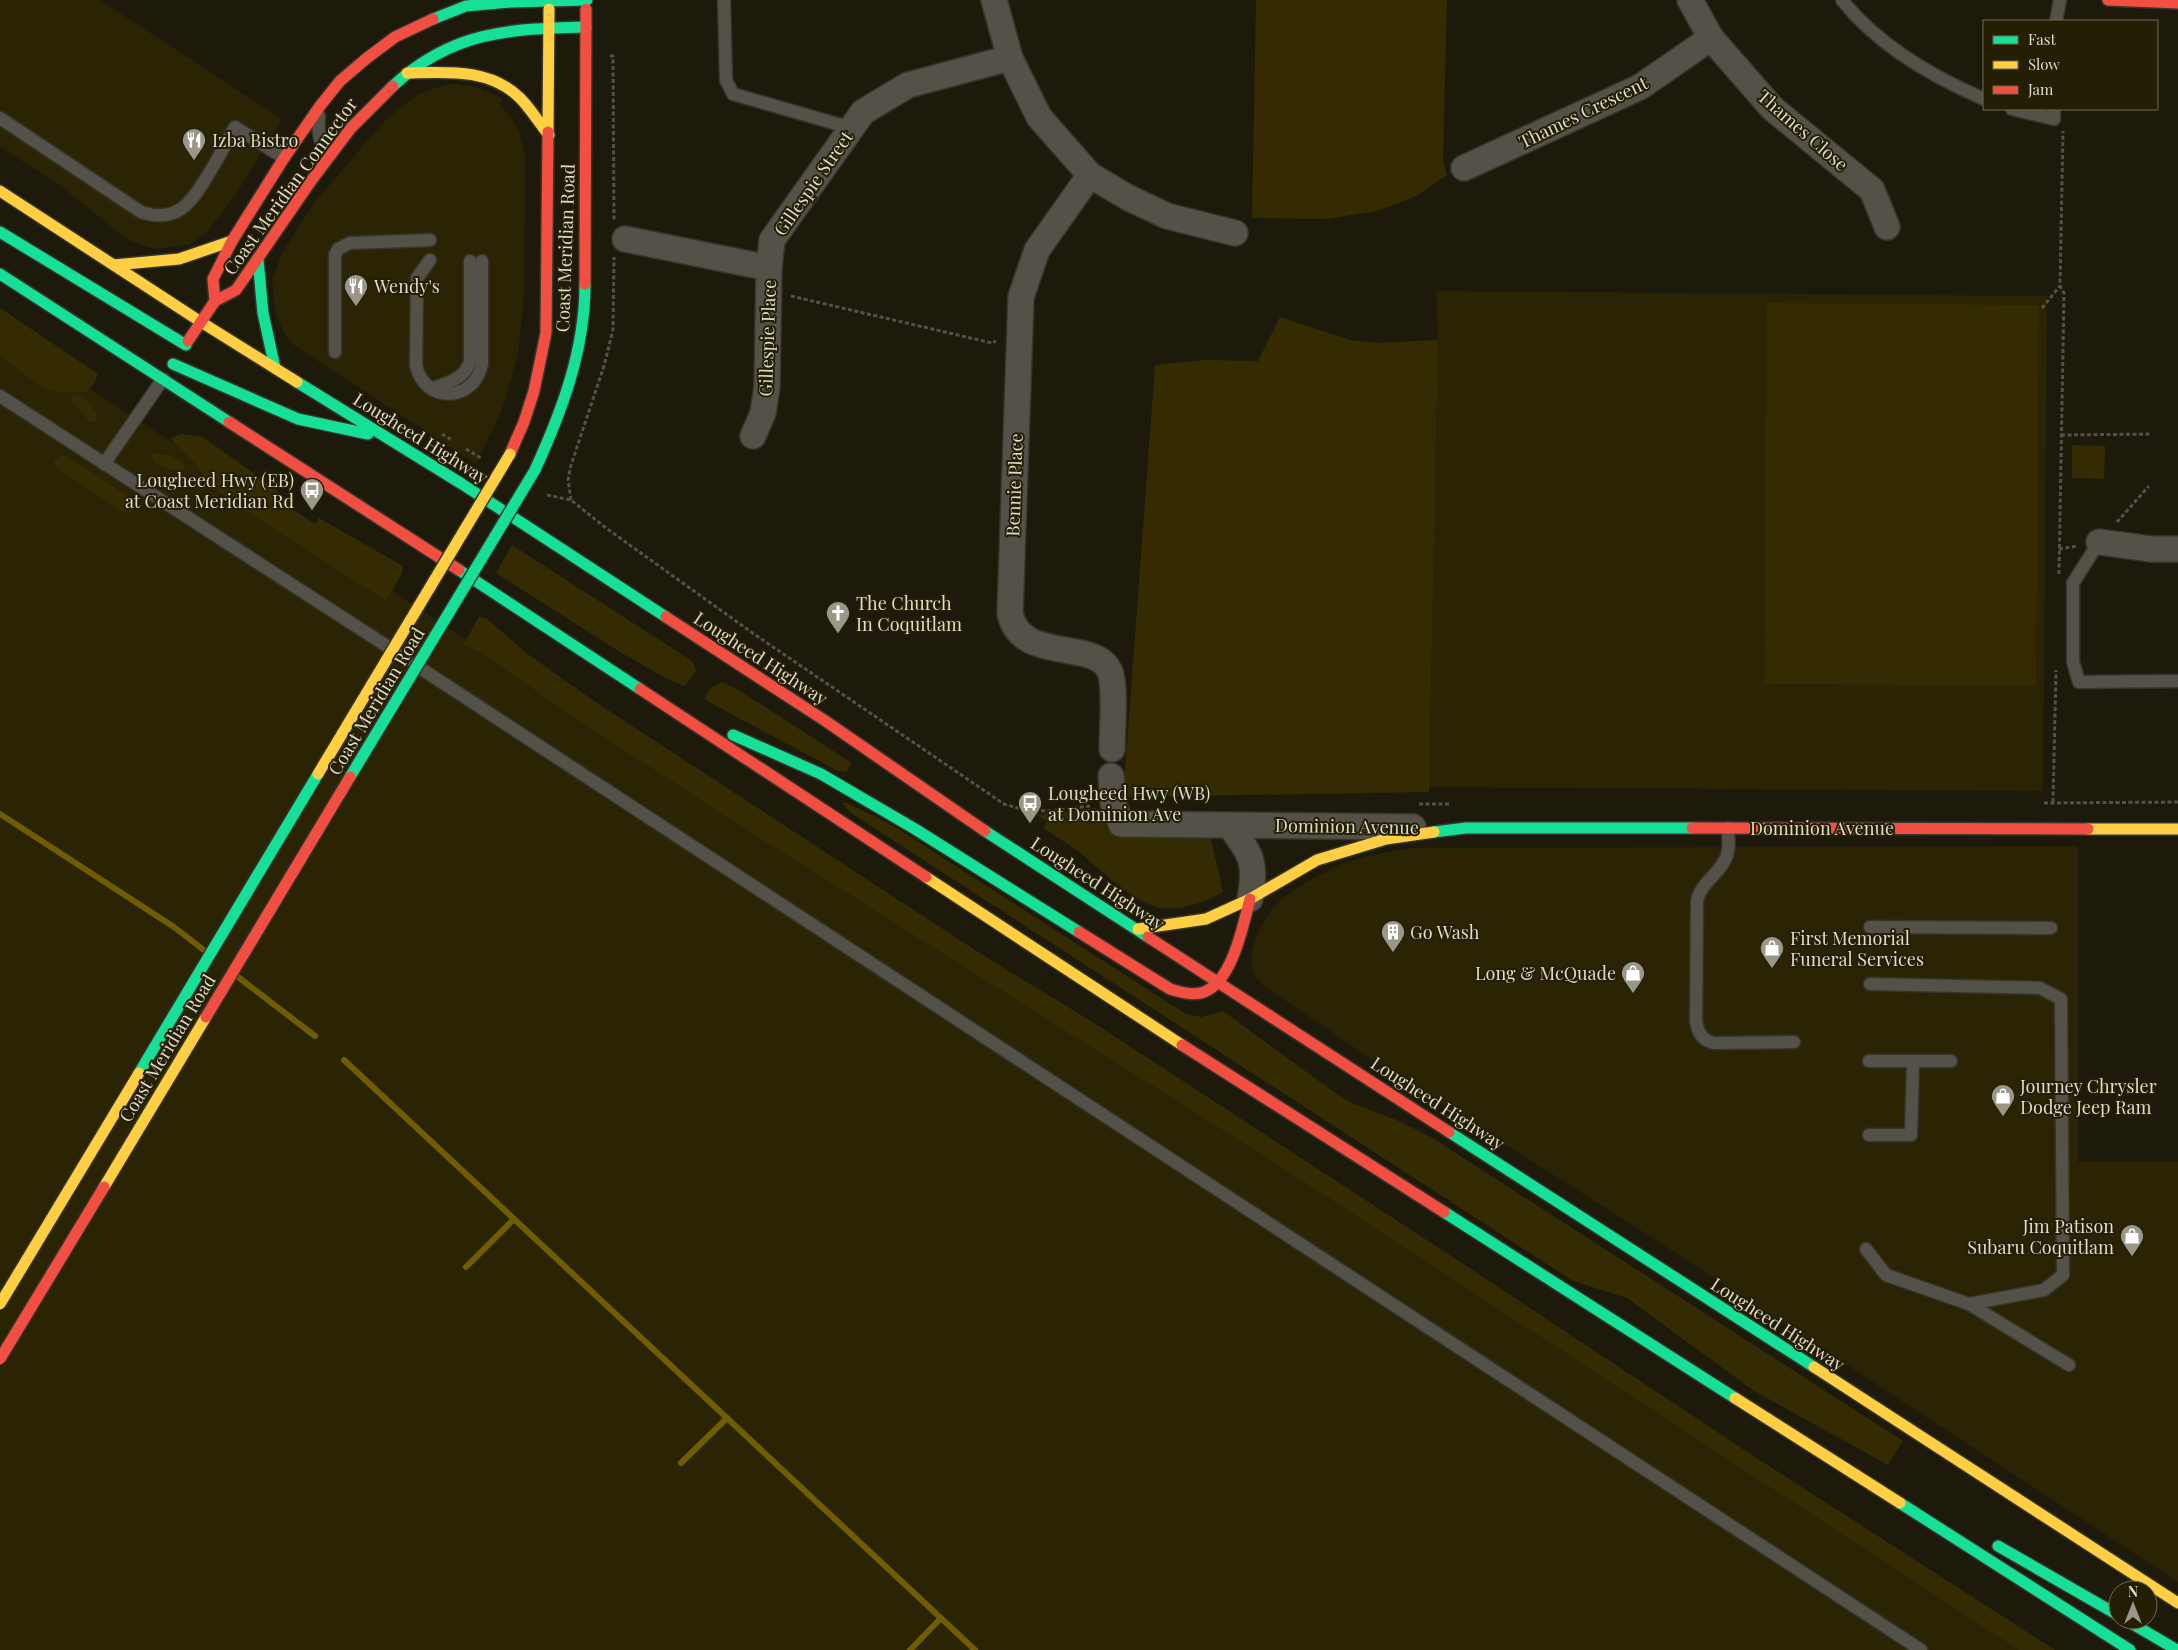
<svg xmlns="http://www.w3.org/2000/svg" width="2178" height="1650" viewBox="0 0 2178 1650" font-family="'Playfair Display',serif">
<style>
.built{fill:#2a2304}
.green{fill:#342b02}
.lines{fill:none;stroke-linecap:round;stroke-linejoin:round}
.stream{stroke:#6f5d05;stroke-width:6}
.lane-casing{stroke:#37352b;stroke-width:15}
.street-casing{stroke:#37352b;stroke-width:28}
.fast-casing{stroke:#37352b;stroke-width:14}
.slow-casing{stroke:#37352b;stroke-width:14}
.jam-casing{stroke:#37352b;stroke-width:14}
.path{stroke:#545149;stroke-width:3;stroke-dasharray:4 2.5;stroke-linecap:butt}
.lane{stroke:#545248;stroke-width:12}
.street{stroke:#545248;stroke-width:25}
.fast{stroke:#16e098;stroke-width:11}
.slow{stroke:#ffcf43;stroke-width:11}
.jam{stroke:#f24e42;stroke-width:11}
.fast-bridge-casing{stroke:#37352b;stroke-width:14;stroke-linecap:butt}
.slow-bridge-casing{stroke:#37352b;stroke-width:14;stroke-linecap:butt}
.jam-bridge-casing{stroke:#37352b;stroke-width:14;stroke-linecap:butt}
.fast-bridge{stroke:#16e098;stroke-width:11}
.slow-bridge{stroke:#ffcf43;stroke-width:11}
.jam-bridge{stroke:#f24e42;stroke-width:11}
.labels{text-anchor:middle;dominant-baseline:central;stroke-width:4;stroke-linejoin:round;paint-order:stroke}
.street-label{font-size:18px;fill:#dedbcc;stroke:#241e05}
.poi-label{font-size:18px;fill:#dedbcc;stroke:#241e05;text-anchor:start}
</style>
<rect width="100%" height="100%" fill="#1d1a0c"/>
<g class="built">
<polygon points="0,0 100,0 282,119 235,196 207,232 188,245 157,249 138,244 124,237 60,185 0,147"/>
<polygon points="447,84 473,86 503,99 499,105 511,117 518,129 525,154 524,296 518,355 502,410 476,464 295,346 286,336 276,316 272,280 282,253 314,203 375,132 388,118 418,94"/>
<polygon points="1436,291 2047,296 2043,791 1429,787 1438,340"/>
<polygon points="0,331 274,508 419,609 2038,1650 0,1650"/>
<polygon points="2078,846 2078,1162 2178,1162 2178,1582 1662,1244 1371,1059 1267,988 1255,977 1252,968 1252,951 1259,930 1271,910 1285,896 1310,880 1341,864 1366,856 1414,848"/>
</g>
<g class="green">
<polygon points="1256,0 1447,0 1443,160 1447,175 1415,197 1377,211 1327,219 1252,218"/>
<polygon points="1767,303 2039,305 2036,686 1764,684"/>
<path d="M0,308L98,374L94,384L86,392C73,391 62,394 50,390C37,386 13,365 0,356Z"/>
<polygon points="1280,317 1350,340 1377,343 1438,340 1429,792 1129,797 1124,792 1124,785 1155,365 1205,360 1258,361"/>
<path d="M73,395C83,394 95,408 98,416L96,421H89L70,400Z"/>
<polygon points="181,434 203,437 277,490 279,493 278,500 315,524 319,518 403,566 402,574 386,601 229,500 206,479 193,461 170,438"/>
<polygon points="2072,445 2105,446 2104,479 2072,478"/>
<path d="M155,453C164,452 178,458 184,464V469L177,472L156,464L151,457Z"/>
<polygon points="63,454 133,499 135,502 133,511 125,513 57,469 54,464 55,460"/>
<polygon points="512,545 689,659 694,664 696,671 685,686 667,679 620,652 496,573"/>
<polygon points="479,617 486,618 529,655 594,701 975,950 1094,1023 1462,1263 1752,1455 2055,1650 2019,1650 1283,1168 722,814 563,710 482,653 463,645"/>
<path d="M722,682L737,689L852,763L846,772L838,771L707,701L705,698C707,689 715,685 722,682Z"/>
<polygon points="842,803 847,803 892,825 1186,1014 1201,1017 1223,1011 1334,1092 1350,1102 1399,1121 1431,1137 1903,1441 1888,1465 1754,1391 1627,1298 1573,1281 851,813"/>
<path d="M1096,808L1108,830L1116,834L1210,835L1223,892C1206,902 1181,911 1161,908C1135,904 1099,868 1079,852C1068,844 1055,836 1044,828L1047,821L1037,815Z"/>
</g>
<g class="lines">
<g class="stream">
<polyline points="0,814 174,927 205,951"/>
<polyline points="238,977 315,1036"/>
<polyline points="344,1060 975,1650"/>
<polyline points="466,1267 514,1219"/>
<polyline points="681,1463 727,1418"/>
<polyline points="910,1650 941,1618"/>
</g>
<g class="lane-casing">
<g id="lane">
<polyline points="724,0 726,80 733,94 851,128"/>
<path d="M1842,0C1877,44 1933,77 1984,99"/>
<polyline points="2056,21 2060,0"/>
<polyline points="2012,109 2054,119 2054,109"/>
<path d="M319,116C317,133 320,143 329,156"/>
<path d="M0,118L141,212C177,224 191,203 208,175C218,159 226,143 235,127L284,158"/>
<path d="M430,260L417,278L416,365C424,404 474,403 482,364V261"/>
<polyline points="335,352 335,255 338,249 350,243 430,240"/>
<path d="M433,388C448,383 464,379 470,362V261"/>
<polyline points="0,396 396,652"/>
<polyline points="104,464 163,379"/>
<polyline points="2099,542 2073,583 2073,662 2079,682 2178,681"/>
<polyline points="414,664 1921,1650"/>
<path d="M1728,828C1728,837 1730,847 1727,855C1721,874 1701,881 1697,901L1696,1021C1698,1033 1702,1040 1714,1043L1794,1042"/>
<polyline points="1870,927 2051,928"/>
<polyline points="1870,984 2040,988 2061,999 2063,1275 2044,1290 1969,1304"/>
<polyline points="1869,1061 1951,1061"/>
<polyline points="1869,1135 1911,1135 1913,1062"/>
<polyline points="1866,1249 1886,1275 1969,1304 2069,1365"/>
</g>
</g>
<g class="street-casing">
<g id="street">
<polyline points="994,0 1010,58 1039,117 1090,175 1127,197 1167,216 1235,233"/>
<polyline points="1690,0 1711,38 1772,108 1872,190 1887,227"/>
<polyline points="1464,168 1640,87 1711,38"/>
<path d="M1090,175L1037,250L1021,297L1010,613C1020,665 1096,637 1110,672C1116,688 1112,730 1112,749"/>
<polyline points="625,239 769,268"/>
<polyline points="753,436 763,413 767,387 769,268 772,240 863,112 908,85 1010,58"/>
<polyline points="2099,542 2151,549 2178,549"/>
<polyline points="1111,776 1113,803 1121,824 1413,827"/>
<path d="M1229,825C1251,854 1257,862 1250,899"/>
</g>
</g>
<g class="fast-casing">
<g id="fast">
<polyline points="433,19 466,6 511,2 587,0"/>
<path d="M393,86C452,31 509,29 586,27"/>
<polyline points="0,232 186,345"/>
<polyline points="258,260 263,313 275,368"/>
<polyline points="0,274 229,422"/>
<polyline points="173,364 298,419 368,434"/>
<polyline points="297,382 462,484 666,617"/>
<path d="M535,470C562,411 585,350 585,284"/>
<polyline points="459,570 640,689"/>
<polyline points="733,735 821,774 915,829 1079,932"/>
<polyline points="985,831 1148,937"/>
<polyline points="1434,832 1466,828 1692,828"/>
<polyline points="1449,1132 1814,1367"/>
<polyline points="1444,1212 1735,1398"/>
<polyline points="1900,1503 2130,1650"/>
<polyline points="1998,1546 2118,1615"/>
<polyline points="2126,1620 2177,1650"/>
</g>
</g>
<g class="slow-casing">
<g id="slow">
<path d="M407,73C447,72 490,68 520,98C531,109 539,123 549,135"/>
<polyline points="548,132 549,9"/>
<polyline points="0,191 201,322 297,382"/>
<polyline points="114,265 179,259 232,241"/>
<polyline points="2088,829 2178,829"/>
<polyline points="926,877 1182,1045"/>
<polyline points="1250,899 1317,860 1386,839 1434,832"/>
<polyline points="1138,929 1206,919 1250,899"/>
<polyline points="1814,1367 2178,1603"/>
<polyline points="1735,1398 1900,1503"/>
</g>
</g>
<g class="jam-casing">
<g id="jam">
<polyline points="2108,0 2178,3"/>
<polyline points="585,284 586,9"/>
<polyline points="215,301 213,279 232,241 284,158 320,106 340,81 367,58 395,37 433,19"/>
<polyline points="188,341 215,301 236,290 311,181 351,128 393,86"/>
<polyline points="229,422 459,570"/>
<polyline points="510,454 524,422 534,391 546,333 548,132"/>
<polyline points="666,617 824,720 985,831"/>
<polyline points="640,689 926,877"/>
<polyline points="1692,828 2088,829"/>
<path d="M1079,932L1170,989C1180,992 1190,995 1201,993C1232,985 1243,925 1250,899"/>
<polyline points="1148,937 1449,1132"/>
<polyline points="1182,1045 1444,1212"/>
</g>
</g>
<g class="path">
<polyline points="610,56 613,56 614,221"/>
<polyline points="791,296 992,343 996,341"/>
<polyline points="2042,308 2060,286"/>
<polyline points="442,434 453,441"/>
<polyline points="2061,435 2151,434"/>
<polyline points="466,449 481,458"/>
<path d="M547,495L571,500L606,528L754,634L1004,804C1036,815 1057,810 1090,806"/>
<polyline points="571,500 568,480 571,465 604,366 613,330 614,257"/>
<polyline points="2117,522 2149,486"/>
<polyline points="2059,549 2078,546"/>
<polyline points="2059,574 2064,293 2060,286 2063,131"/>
<polyline points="2053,802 2056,670"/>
<polyline points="2044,803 2178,802"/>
<polyline points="1419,804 1450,804"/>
</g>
<use href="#lane" class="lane"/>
<use href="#street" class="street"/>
<use href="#fast" class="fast"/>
<use href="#slow" class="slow"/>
<use href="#jam" class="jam"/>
<g class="fast-bridge-casing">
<g id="fast-bridge">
<polyline points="350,777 535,470"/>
<polyline points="139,1073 318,774"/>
</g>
</g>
<g class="slow-bridge-casing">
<g id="slow-bridge">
<polyline points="318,774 510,454"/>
<polyline points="104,1187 206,1017"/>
<polyline points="0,1304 139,1073"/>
</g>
</g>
<g class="jam-bridge-casing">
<g id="jam-bridge">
<polyline points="206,1017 350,777"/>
<polyline points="0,1359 104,1187"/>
</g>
</g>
<use href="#fast-bridge" class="fast-bridge"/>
<use href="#slow-bridge" class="slow-bridge"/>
<use href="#jam-bridge" class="jam-bridge"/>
</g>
<defs>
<g id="restaurant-pin" transform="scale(1.25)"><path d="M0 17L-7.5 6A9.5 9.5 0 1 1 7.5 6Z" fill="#9a9789" stroke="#241e05"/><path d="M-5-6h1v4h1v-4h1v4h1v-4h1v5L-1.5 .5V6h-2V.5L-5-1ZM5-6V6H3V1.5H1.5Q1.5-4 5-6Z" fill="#fff"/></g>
<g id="bus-pin" transform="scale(1.25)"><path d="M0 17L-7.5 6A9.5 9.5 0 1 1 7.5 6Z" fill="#9a9789" stroke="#241e05"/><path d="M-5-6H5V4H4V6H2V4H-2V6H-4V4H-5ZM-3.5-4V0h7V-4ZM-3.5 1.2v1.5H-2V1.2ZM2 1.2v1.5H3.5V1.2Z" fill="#fff"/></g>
<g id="church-pin" transform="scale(1.25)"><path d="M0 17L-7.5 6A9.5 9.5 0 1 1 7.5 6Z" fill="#9a9789" stroke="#241e05"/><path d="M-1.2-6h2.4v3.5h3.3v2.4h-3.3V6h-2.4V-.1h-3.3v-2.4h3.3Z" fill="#fff"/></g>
<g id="building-pin" transform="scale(1.25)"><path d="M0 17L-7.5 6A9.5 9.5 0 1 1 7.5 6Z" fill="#9a9789" stroke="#241e05"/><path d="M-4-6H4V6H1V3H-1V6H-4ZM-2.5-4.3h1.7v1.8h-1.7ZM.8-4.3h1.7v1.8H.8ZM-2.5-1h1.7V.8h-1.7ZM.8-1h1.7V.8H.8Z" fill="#fff"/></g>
<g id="shop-pin" transform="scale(1.25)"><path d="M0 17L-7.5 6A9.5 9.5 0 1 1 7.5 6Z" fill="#9a9789" stroke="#241e05"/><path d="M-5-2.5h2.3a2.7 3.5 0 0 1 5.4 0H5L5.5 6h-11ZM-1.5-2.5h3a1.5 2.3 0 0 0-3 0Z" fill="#fff"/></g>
</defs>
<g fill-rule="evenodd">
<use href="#restaurant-pin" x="194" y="140"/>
<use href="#restaurant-pin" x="356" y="286"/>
<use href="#bus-pin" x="312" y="490"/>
<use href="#church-pin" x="838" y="613"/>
<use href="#bus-pin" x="1030" y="803"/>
<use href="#building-pin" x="1393" y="932"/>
<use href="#shop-pin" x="1772" y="948"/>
<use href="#shop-pin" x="1633" y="973"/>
<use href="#shop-pin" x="2003" y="1096"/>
<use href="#shop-pin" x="2132" y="1236"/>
</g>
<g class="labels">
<g class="street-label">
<text transform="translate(1583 112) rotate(-26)">Thames Crescent</text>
<text transform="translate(1803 130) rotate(41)">Thames Close</text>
<text transform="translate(813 183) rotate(-55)">Gillespie Street</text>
<text transform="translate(290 186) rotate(-54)">Coast Meridian Connector</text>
<text transform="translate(565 248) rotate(-88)">Coast Meridian Road</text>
<text transform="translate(767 338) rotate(-88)">Gillespie Place</text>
<text transform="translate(421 438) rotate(32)">Lougheed Highway</text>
<text transform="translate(1014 485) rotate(-88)">Bennie Place</text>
<text transform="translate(761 658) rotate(33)">Lougheed Highway</text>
<text transform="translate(376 701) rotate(-59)">Coast Meridian Road</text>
<text transform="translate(1347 826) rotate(1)">Dominion Avenue</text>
<text x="1822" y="828">Dominion Avenue</text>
<text transform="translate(1098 883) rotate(33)">Lougheed Highway</text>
<text transform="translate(167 1048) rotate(-59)">Coast Meridian Road</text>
<text transform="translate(1438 1103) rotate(33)">Lougheed Highway</text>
<text transform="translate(1778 1324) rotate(33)">Lougheed Highway</text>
</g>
<g class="poi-label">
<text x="212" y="140">Izba Bistro</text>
<text x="374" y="286">Wendy's</text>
<text x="294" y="480" text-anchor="end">Lougheed Hwy (EB)<tspan x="294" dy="21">at Coast Meridian Rd</tspan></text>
<text x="856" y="603">The Church<tspan x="856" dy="21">In Coquitlam</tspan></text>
<text x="1048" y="793">Lougheed Hwy (WB)<tspan x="1048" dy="21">at Dominion Ave</tspan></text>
<text x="1410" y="932">Go Wash</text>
<text x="1790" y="938">First Memorial<tspan x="1790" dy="21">Funeral Services</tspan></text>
<text x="1616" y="973" text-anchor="end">Long &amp; McQuade</text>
<text x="2020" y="1086">Journey Chrysler<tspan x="2020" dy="21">Dodge Jeep Ram</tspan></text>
<text x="2114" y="1226" text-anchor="end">Jim Patison<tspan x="2114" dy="21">Subaru Coquitlam</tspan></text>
</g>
</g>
<rect x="1983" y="20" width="175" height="90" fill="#241e05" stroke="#6e6a55"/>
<rect x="1993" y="36" width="25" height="8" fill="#16e098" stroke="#6e6a55"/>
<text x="2028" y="45" font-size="15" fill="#dedbcc">Fast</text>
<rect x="1993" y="61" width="25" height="8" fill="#ffcf43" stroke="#6e6a55"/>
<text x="2028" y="70" font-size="15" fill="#dedbcc">Slow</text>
<rect x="1993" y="86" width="25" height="8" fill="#f24e42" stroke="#6e6a55"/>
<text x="2028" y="95" font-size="15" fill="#dedbcc">Jam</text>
<g transform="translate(2133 1605)"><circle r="24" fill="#241e05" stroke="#6e6a55"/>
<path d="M0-4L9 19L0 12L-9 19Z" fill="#9a9789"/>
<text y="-8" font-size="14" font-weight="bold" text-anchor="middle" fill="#dedbcc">N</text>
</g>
</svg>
